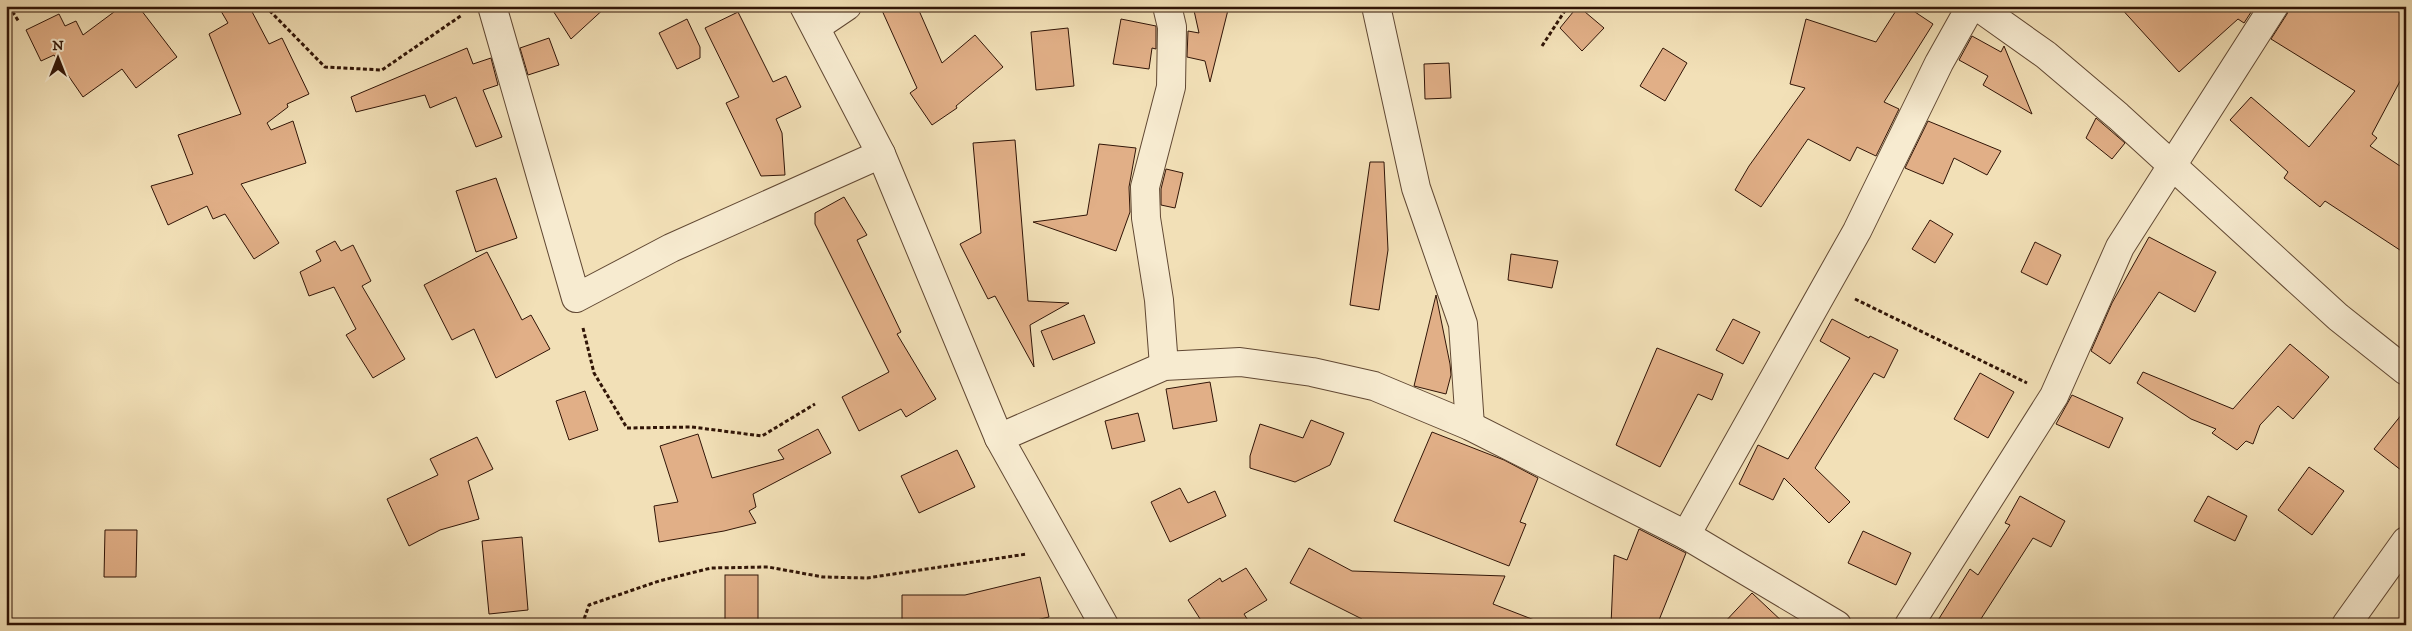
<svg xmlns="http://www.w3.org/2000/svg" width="2412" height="631" viewBox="0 0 2412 631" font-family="'IM FELL DW Pica',serif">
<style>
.building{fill:#e1af87;stroke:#311507}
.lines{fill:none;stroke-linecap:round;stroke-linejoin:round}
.minor-casing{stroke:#614833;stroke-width:30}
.tertiary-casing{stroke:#614833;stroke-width:30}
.path{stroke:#311507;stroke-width:3;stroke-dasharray:4 2.5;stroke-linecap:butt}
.minor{stroke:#f7ebd0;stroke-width:28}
.tertiary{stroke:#f7ebd0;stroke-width:28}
</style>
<rect width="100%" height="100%" fill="#f2e0b7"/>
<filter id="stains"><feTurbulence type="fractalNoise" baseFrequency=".004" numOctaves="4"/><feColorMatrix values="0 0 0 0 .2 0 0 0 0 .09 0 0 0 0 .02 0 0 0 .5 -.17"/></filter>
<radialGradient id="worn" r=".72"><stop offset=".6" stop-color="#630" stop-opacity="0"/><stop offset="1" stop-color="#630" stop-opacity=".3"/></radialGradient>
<g class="building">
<polygon points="122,6 138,6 177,57 136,88 122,69 83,97 54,55 41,61 26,30 59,14 65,26 76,21 83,35"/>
<polygon points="218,6 249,6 269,44 282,38 309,94 287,104 288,107 267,123 271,130 293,121 306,163 241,184 279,243 254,259 225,214 213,219 207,206 168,225 151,186 193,174 178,135 241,114 209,34 228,23"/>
<polygon points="550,6 607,6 571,39"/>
<polygon points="880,6 917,6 942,63 975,35 1003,67 956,106 957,108 932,125 910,93 917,88"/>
<polygon points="1193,6 1229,6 1210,82 1205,61 1187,57 1188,31 1199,33"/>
<polygon points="1578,6 1604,28 1582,51 1560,28"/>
<polygon points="1899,6 1906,6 1933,24 1884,102 1899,109 1876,156 1857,147 1850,161 1808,139 1761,207 1735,190 1749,166 1805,88 1790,84 1806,19 1876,42"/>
<polygon points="2119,6 2255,6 2244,23 2238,19 2179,72"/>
<polygon points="2290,6 2406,6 2406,70 2372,134 2377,138 2370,146 2406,170 2406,254 2325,201 2320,207 2284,178 2288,172 2230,120 2251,97 2309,147 2355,91 2271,39 2287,14"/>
<polygon points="738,12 773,82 786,76 801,107 776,119 782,133 785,175 761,176 726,103 739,97 705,28"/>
<polygon points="687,19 700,47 700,58 677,69 659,33"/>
<polygon points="1121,19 1156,26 1156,49 1152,48 1149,69 1113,64"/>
<polygon points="1068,28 1074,86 1036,90 1031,32"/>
<polygon points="1972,36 2001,52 2004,46 2032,114 1983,85 1988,76 1959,60"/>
<polygon points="549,38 559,65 528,75 520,48"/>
<polygon points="467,48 473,64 491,58 498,85 483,90 502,137 476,147 456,97 430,108 425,95 356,112 351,97"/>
<polygon points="1663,48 1687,63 1665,101 1640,86"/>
<polygon points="1449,63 1451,98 1425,99 1424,64"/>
<polygon points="2096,118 2125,143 2112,159 2086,138"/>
<polygon points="1928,121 2001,151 1987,175 1954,158 1943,184 1905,168"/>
<polygon points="1015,140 1028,301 1069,303 1030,325 1034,367 995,296 988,299 960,244 981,233 973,143"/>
<polygon points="1099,144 1136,148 1129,187 1130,212 1116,251 1033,222 1087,215"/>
<polygon points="1370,162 1384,162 1388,250 1379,310 1350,305"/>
<polygon points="1166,169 1183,173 1175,208 1161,205 1161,189"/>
<polygon points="496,178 517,238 476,252 456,191"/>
<polygon points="844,197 867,235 857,240 901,332 897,334 936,399 906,417 901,409 859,431 842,397 889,372 815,224 815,213"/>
<polygon points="1930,220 1953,234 1935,263 1912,249"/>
<polygon points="2149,237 2216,272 2195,312 2159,292 2110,364 2091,351 2112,303"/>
<polygon points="335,241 341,251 353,245 371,281 362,286 405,359 373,378 346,335 356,329 334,287 309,296 300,272 321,261 316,251"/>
<polygon points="2035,242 2061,255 2047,285 2021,272"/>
<polygon points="487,252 522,320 531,315 550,349 496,378 474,329 452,340 424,285"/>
<polygon points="1511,254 1558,261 1552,288 1508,280"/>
<polygon points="1436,295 1450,364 1451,375 1446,394 1414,386"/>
<polygon points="1084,315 1095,343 1053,360 1041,331"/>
<polygon points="1733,319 1760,332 1743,364 1716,350"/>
<polygon points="1832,319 1869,338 1870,336 1898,350 1884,378 1874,373 1815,468 1850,502 1829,523 1784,478 1773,500 1739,484 1758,445 1788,459 1850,358 1820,341"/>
<polygon points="2290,344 2329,377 2293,419 2278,406 2260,425 2253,444 2246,441 2237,450 2212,433 2216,429 2191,419 2137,383 2143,372 2233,409"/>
<polygon points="1657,348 1723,374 1712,400 1698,394 1660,467 1616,445"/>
<polygon points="1980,373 2014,392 1988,438 1954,419"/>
<polygon points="1210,382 1217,421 1173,429 1166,389"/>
<polygon points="585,391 598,430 569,440 556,401"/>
<polygon points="2072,395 2123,418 2109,448 2056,424"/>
<polygon points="2406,409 2406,474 2374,449"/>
<polygon points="1138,413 1145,441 1112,449 1105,421"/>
<polygon points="1311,420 1344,433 1330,465 1295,482 1250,468 1250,456 1260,424 1303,438"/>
<polygon points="818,429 831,453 753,494 756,507 749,511 756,523 724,531 659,542 654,506 678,502 660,446 698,434 712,478 784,459 778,450"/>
<polygon points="1432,432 1504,460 1538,478 1520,522 1526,524 1509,566 1394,521"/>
<polygon points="477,437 493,469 468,481 479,519 440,530 409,546 387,499 438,475 430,459"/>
<polygon points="957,450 975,487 919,513 901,476"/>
<polygon points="2309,467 2344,491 2312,535 2278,510"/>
<polygon points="1180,488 1188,503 1215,491 1226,516 1170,542 1151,502"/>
<polygon points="2020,496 2065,521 2051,547 2033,538 1977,625 1935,625 1970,569 1978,575 2010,525 2005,523"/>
<polygon points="2208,496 2247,516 2235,541 2194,521"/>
<polygon points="1639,529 1686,553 1657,625 1611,625 1614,555 1627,560"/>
<polygon points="105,530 137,530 136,577 104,577"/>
<polygon points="1863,531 1911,553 1896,585 1848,563"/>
<polygon points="522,537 528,610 489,614 482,541"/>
<polygon points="1309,548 1352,571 1505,576 1493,604 1542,623 1542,625 1362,625 1362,619 1290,583"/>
<polygon points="1246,568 1267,600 1244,614 1251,625 1204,625 1188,600 1220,578 1222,582"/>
<rect x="725" y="575" width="33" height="45"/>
<polygon points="1040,577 1049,617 1016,625 902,625 902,595 965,595"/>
<polygon points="1752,593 1786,625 1722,625"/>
</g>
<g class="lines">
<g class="minor-casing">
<g id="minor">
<polyline points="492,6 576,298 671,248 881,154"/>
<polyline points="1376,6 1416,188 1463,324 1470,426"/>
<polyline points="1977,6 2046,55 2118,116 2338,317 2406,371"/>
<polyline points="816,27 847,6"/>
<polyline points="1164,366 1159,300 1146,218 1145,187 1171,87 1172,27 1167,6"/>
<polyline points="999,438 1164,366 1240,362 1312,372 1374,386 1470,426 1686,535 1837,625"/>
<polyline points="1686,535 1857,231 1939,63 1971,6"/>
<polyline points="1909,625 2054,396 2120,247 2274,6"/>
<polyline points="2346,625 2406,541"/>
</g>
</g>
<g class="tertiary-casing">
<polyline id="tertiary" points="804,6 881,154 999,438 1104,625"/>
</g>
<g class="path">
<polyline points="9,6 19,22"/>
<polyline points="265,6 325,67 382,70 462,15"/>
<polyline points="1542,46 1568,6"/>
<polyline points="1855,299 2027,383"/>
<polyline points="583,328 594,373 627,428 692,427 762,436 815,404"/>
<polyline points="582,625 589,605 659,581 711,568 768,567 823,577 867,578 1027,554"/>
</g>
<use href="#minor" class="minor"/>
<use href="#tertiary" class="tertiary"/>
</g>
<rect width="2412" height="631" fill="none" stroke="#f2e0b7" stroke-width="25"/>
<rect x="8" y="8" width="2397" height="616" fill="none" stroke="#311507" stroke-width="2.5"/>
<rect x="12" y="12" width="2387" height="606" fill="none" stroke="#311507"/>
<g transform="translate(58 58)" stroke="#f7ebd0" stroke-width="4" paint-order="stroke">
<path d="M0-4L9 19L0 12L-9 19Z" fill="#311507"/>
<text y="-8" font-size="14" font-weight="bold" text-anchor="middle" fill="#311507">N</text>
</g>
<rect width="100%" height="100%" filter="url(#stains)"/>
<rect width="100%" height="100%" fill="url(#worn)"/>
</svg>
